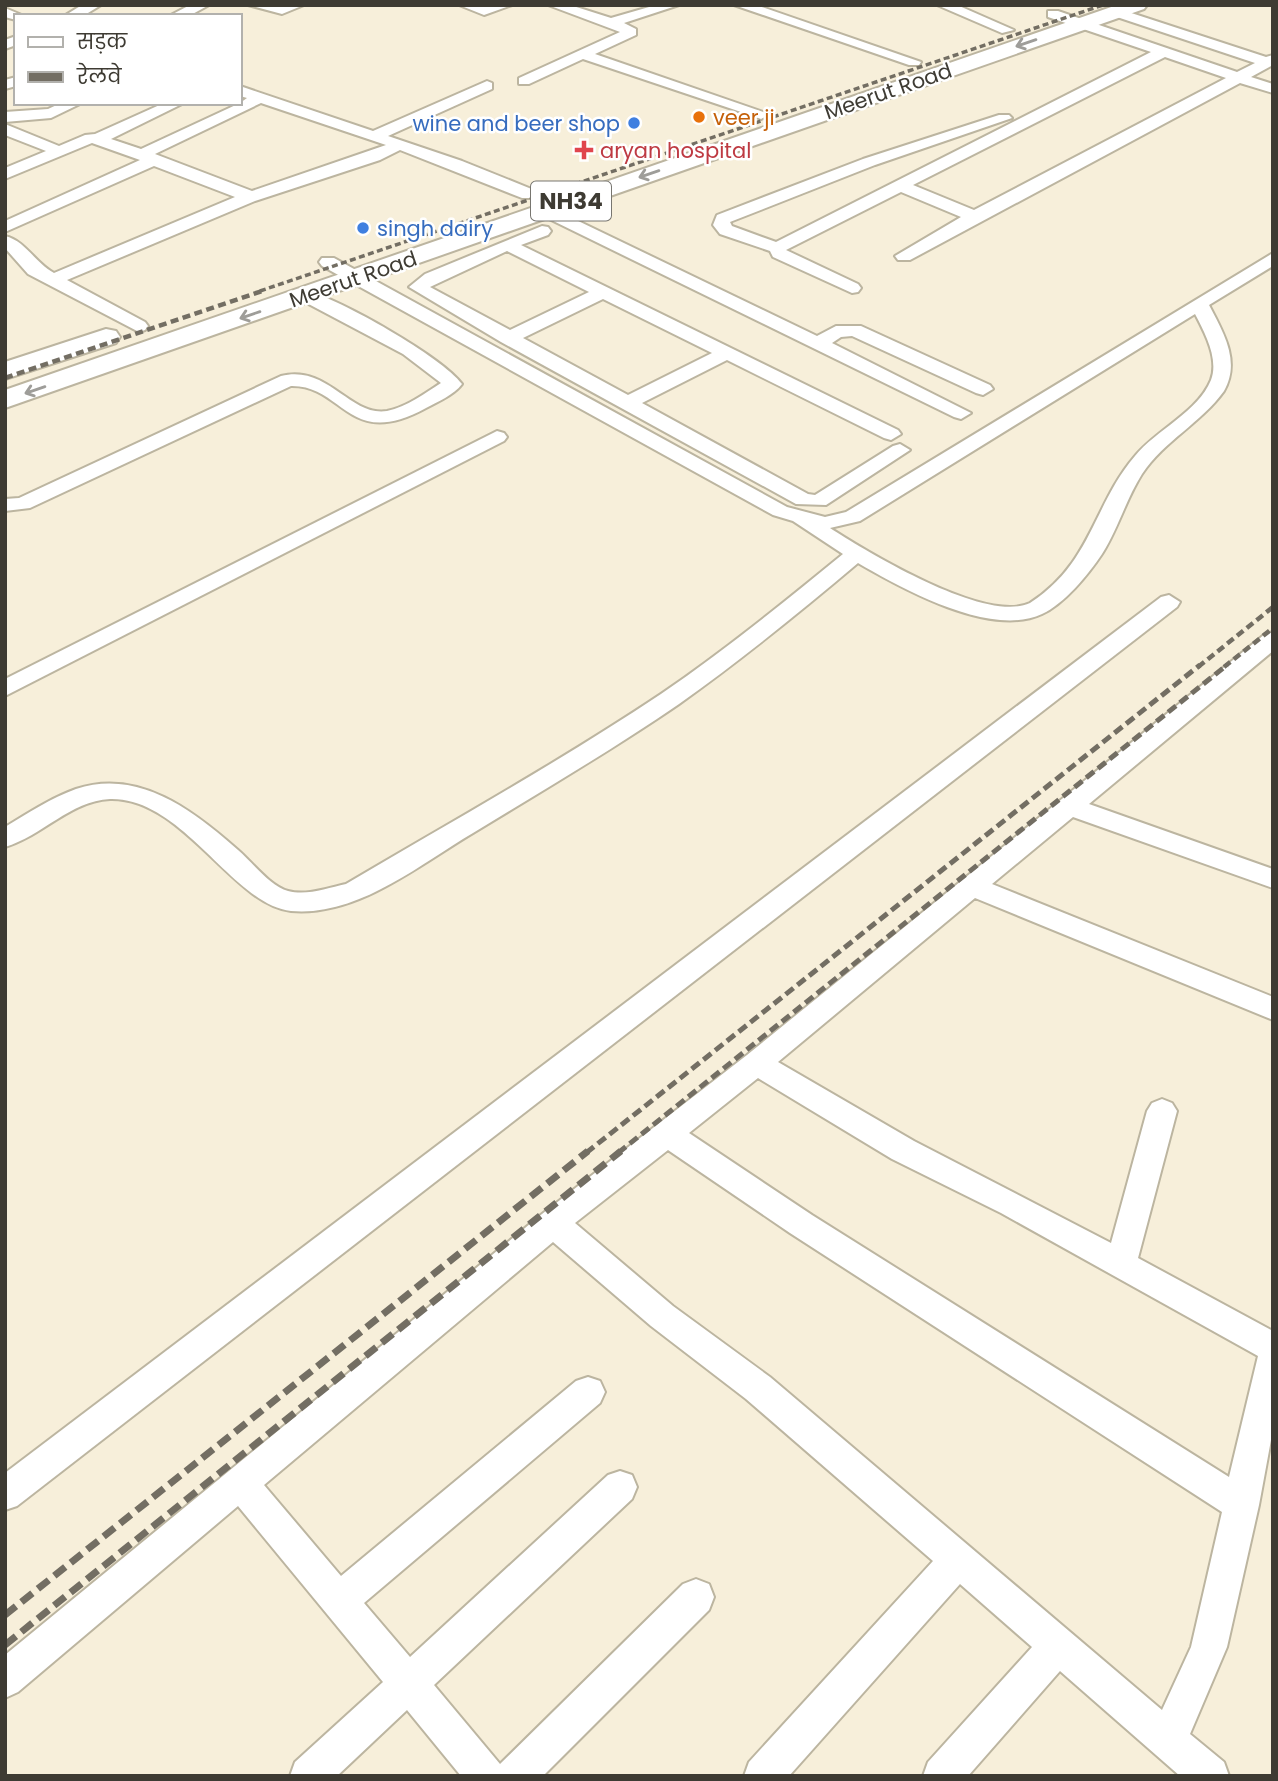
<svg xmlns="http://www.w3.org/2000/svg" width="1278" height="1781" viewBox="0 0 1278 1781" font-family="Poppins,'Noto Sans Devanagari',sans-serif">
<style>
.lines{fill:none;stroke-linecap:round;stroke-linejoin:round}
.minor-casing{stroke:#bcb5a0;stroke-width:4}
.highway-casing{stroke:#bcb5a0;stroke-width:4}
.minor{fill:#fff;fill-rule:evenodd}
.highway{fill:#fff;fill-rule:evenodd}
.rail-far3{stroke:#736e63;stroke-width:3.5;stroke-dasharray:6 3.5;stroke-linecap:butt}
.rail-far2{stroke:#736e63;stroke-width:4.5;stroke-dasharray:8 4.5;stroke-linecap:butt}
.rail-far1{stroke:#736e63;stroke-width:5;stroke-dasharray:10 5;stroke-linecap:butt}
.rail{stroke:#736e63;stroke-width:7;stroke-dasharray:14 7;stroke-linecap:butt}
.oneway{stroke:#9e9d99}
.food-dot{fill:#e8710a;stroke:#fff;stroke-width:2.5}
.shop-dot{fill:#3f7fe0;stroke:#fff;stroke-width:2.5}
.health-dot{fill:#e0444e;stroke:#fff;stroke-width:2.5}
.labels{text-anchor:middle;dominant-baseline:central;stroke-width:5;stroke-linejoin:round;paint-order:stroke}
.far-street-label{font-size:21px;fill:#3e3b33;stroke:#fff}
.far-food-label{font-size:21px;fill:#c56008;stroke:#fff;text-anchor:start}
.far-shop-label{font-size:21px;fill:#366cbe;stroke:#fff;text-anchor:end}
.far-health-label{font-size:21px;fill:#be3a42;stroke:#fff;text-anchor:start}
.shield{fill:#fff;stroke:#787670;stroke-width:2}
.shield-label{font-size:23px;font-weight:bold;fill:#3e3b33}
</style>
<rect width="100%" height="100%" fill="#f7efda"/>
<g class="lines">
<g class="minor-casing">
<g id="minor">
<polygon points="82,5 101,5 83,16 64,16"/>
<polygon points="190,5 209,5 189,16 169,16"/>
<polygon points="248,5 304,5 282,14"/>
<polygon points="459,5 512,5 484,15"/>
<polygon points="548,5 570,5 611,18 656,5 679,5 624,23 636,29 636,35 595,54 769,114 761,119 756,117 583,59 529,84 519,84 519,78 620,32"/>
<polygon points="734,5 756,5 921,62 919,65 909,65"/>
<polygon points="937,5 957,5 1014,30 1002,33"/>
<polygon points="5,8 24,16 16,16 16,20 5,17"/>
<path d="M1116,8L1266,57L1273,55V65L1251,77L1273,84V93L1240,83L910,260H898L895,256L961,217L901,192L786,250L858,284L861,288L858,292L852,293L773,257L770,251L720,234L713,225L717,215L863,159L999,115H1009L1012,118L875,165L730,222L732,226L776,242L1151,52L1048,17V11H1058L1237,72L1255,63L1111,15L1109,12ZM1165,57L1226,78L974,210L913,185Z"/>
<polygon points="16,36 16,45 5,49 5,40"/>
<polygon points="16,77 16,86 5,89 5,80"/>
<path d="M487,81L492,83V89L388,136L462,161L534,190V198H522L400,150L380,160L255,201L67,280L145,322L148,326L145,330L139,332L28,274L5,248V236C26,241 35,263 54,273L235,197L154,166L5,232V221L140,160L92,143L5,179V168L46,151L5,135V124L59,146L85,135L95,134L164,103H184L111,139L141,149L240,103L247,98L240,96V86L373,131ZM261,103L386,145L252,191L155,154Z"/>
<polygon points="61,103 82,103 51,118 5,122 5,112 48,109"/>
<polygon points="545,205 817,336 836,326 861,326 990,385 993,389 983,395 976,393 852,336 841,337 832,343 971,413 961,419 954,417 539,214 537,210"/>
<path d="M542,226L548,227L551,231L548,235L521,245L898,430L901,434L891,440L884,438L727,360L642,403L808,494L815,495L893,446L900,444L910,450L826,505L796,504L501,342L409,287L425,274ZM507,251L589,292L510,330L430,287ZM603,299L712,353L628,395L523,338Z"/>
<path d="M1273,253V266L1209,305C1223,332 1241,361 1224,391C1201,423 1164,441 1142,474C1126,499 1118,529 1102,554C1088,575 1064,604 1042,614C991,638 903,589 858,563C800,612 741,660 679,704C612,750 542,791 473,833C419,865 357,917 291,911C233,905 183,797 110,799C70,801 42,836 5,847V827C28,813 51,798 76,789C139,768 194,811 238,850C252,862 270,886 288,891C307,896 327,888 346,884C451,822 559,762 661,694C724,651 783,603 843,554L793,521L773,515L322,266L319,262L322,258H334L787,507L825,517L846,512ZM1195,314C1205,333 1219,359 1211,380C1198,412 1156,430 1135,456C1093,505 1092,563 1030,603C986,624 869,553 830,528L860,521Z"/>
<path d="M307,291C340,299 442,357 462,384C454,395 437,402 426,408C348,451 344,385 291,386L30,508L5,511V499L19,498L281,376C328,364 350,417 387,411C407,407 425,393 441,383L403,354L301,300L298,296L301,292Z"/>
<polygon points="497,431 504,433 507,437 504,441 5,696 5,679"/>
<polygon points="1169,595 1180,602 1177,607 17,1506 5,1510 5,1473 1161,597"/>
<path d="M1273,632V651L1089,804L1273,869V888L1073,817L992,884L1273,997V1020L975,898L778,1062L914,1141L1111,1243L1147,1111L1152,1103L1162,1099L1172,1103L1177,1111L1138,1258L1273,1331V1429L1259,1505L1227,1647L1190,1734L1224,1762L1229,1776H1180L1060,1671L968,1776H923L928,1762L1032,1647L960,1584L789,1776H744L749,1762L933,1561L746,1399L651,1326L553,1242L264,1485L341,1576L576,1381L588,1377L600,1381L605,1392L600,1403L364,1603L410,1657L608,1475L620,1471L632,1475L637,1487L632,1499L434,1685L500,1764L683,1584L696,1579L709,1584L714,1597L709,1610L543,1776H461L407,1710L337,1776H290L295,1762L383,1682L238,1506L18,1692L5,1698V1655L542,1214L747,1055L1265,634ZM758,1078L892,1159L1001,1213L1258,1356L1229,1477L812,1215L689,1133ZM668,1150L790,1233L1222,1512L1191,1647L1162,1710L770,1377L673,1306L575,1223Z"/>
</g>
</g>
<g class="highway-casing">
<g id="highway">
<polygon points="1117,5 1147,5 1144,9 5,408 5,390"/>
<polygon points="106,329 116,331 120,337 116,343 5,379 5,362"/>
</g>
</g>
<use href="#minor" class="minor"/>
<use href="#highway" class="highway"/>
<polyline class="rail-far3" points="260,291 1103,5"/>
<g class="rail-far2">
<polyline points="5,378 265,290"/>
<polyline points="1198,667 1273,607"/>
<polyline points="1224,667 1273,628"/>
</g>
<g class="rail-far1">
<polyline points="586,1153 1200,665"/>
<polyline points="618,1153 1227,665"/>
</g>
<g class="rail">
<polyline points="5,1615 588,1151"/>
<polyline points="5,1645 621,1151"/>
</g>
</g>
<defs><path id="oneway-shaft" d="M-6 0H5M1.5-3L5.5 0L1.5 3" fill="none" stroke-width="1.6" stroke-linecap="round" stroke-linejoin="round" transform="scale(1.75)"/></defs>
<g class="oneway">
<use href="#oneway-shaft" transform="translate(1026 43) rotate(161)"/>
<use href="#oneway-shaft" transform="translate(649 174) rotate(161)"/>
<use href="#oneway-shaft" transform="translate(250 315) rotate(161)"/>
<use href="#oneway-shaft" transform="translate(35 390) rotate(161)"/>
</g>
<circle class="food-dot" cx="699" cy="117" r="7"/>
<g class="shop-dot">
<circle cx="634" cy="123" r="7"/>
<circle cx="363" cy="228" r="7"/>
</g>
<path class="health-dot" d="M580.5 139.5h7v7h7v7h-7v7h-7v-7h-7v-7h7z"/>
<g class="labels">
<g class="far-street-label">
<text transform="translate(888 91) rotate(-19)">Meerut Road</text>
<text transform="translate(353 279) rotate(-19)">Meerut Road</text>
</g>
<g class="far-food-label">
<text x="713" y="117">veer ji</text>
</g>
<g class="far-shop-label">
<text x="620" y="123">wine and beer shop</text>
<text x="377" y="228" text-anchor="start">singh dairy</text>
</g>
<g class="far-health-label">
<text x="600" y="150">aryan hospital</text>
</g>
<rect class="shield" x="531" y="181.5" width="80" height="39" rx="5"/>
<g class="shield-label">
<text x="571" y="201">NH34</text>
</g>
</g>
<rect width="1278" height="1781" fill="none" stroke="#3e3b33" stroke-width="14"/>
<rect x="14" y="14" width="228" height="91" fill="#ffffff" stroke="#b2b1ad" stroke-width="2"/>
<rect x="28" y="37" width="35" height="10" fill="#ffffff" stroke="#b2b1ad" stroke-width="2"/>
<text x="77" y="49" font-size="21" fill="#3e3b33">सड़क</text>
<rect x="28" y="72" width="35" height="10" fill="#736e63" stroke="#b2b1ad" stroke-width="2"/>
<text x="77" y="84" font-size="21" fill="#3e3b33">रेलवे</text>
</svg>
